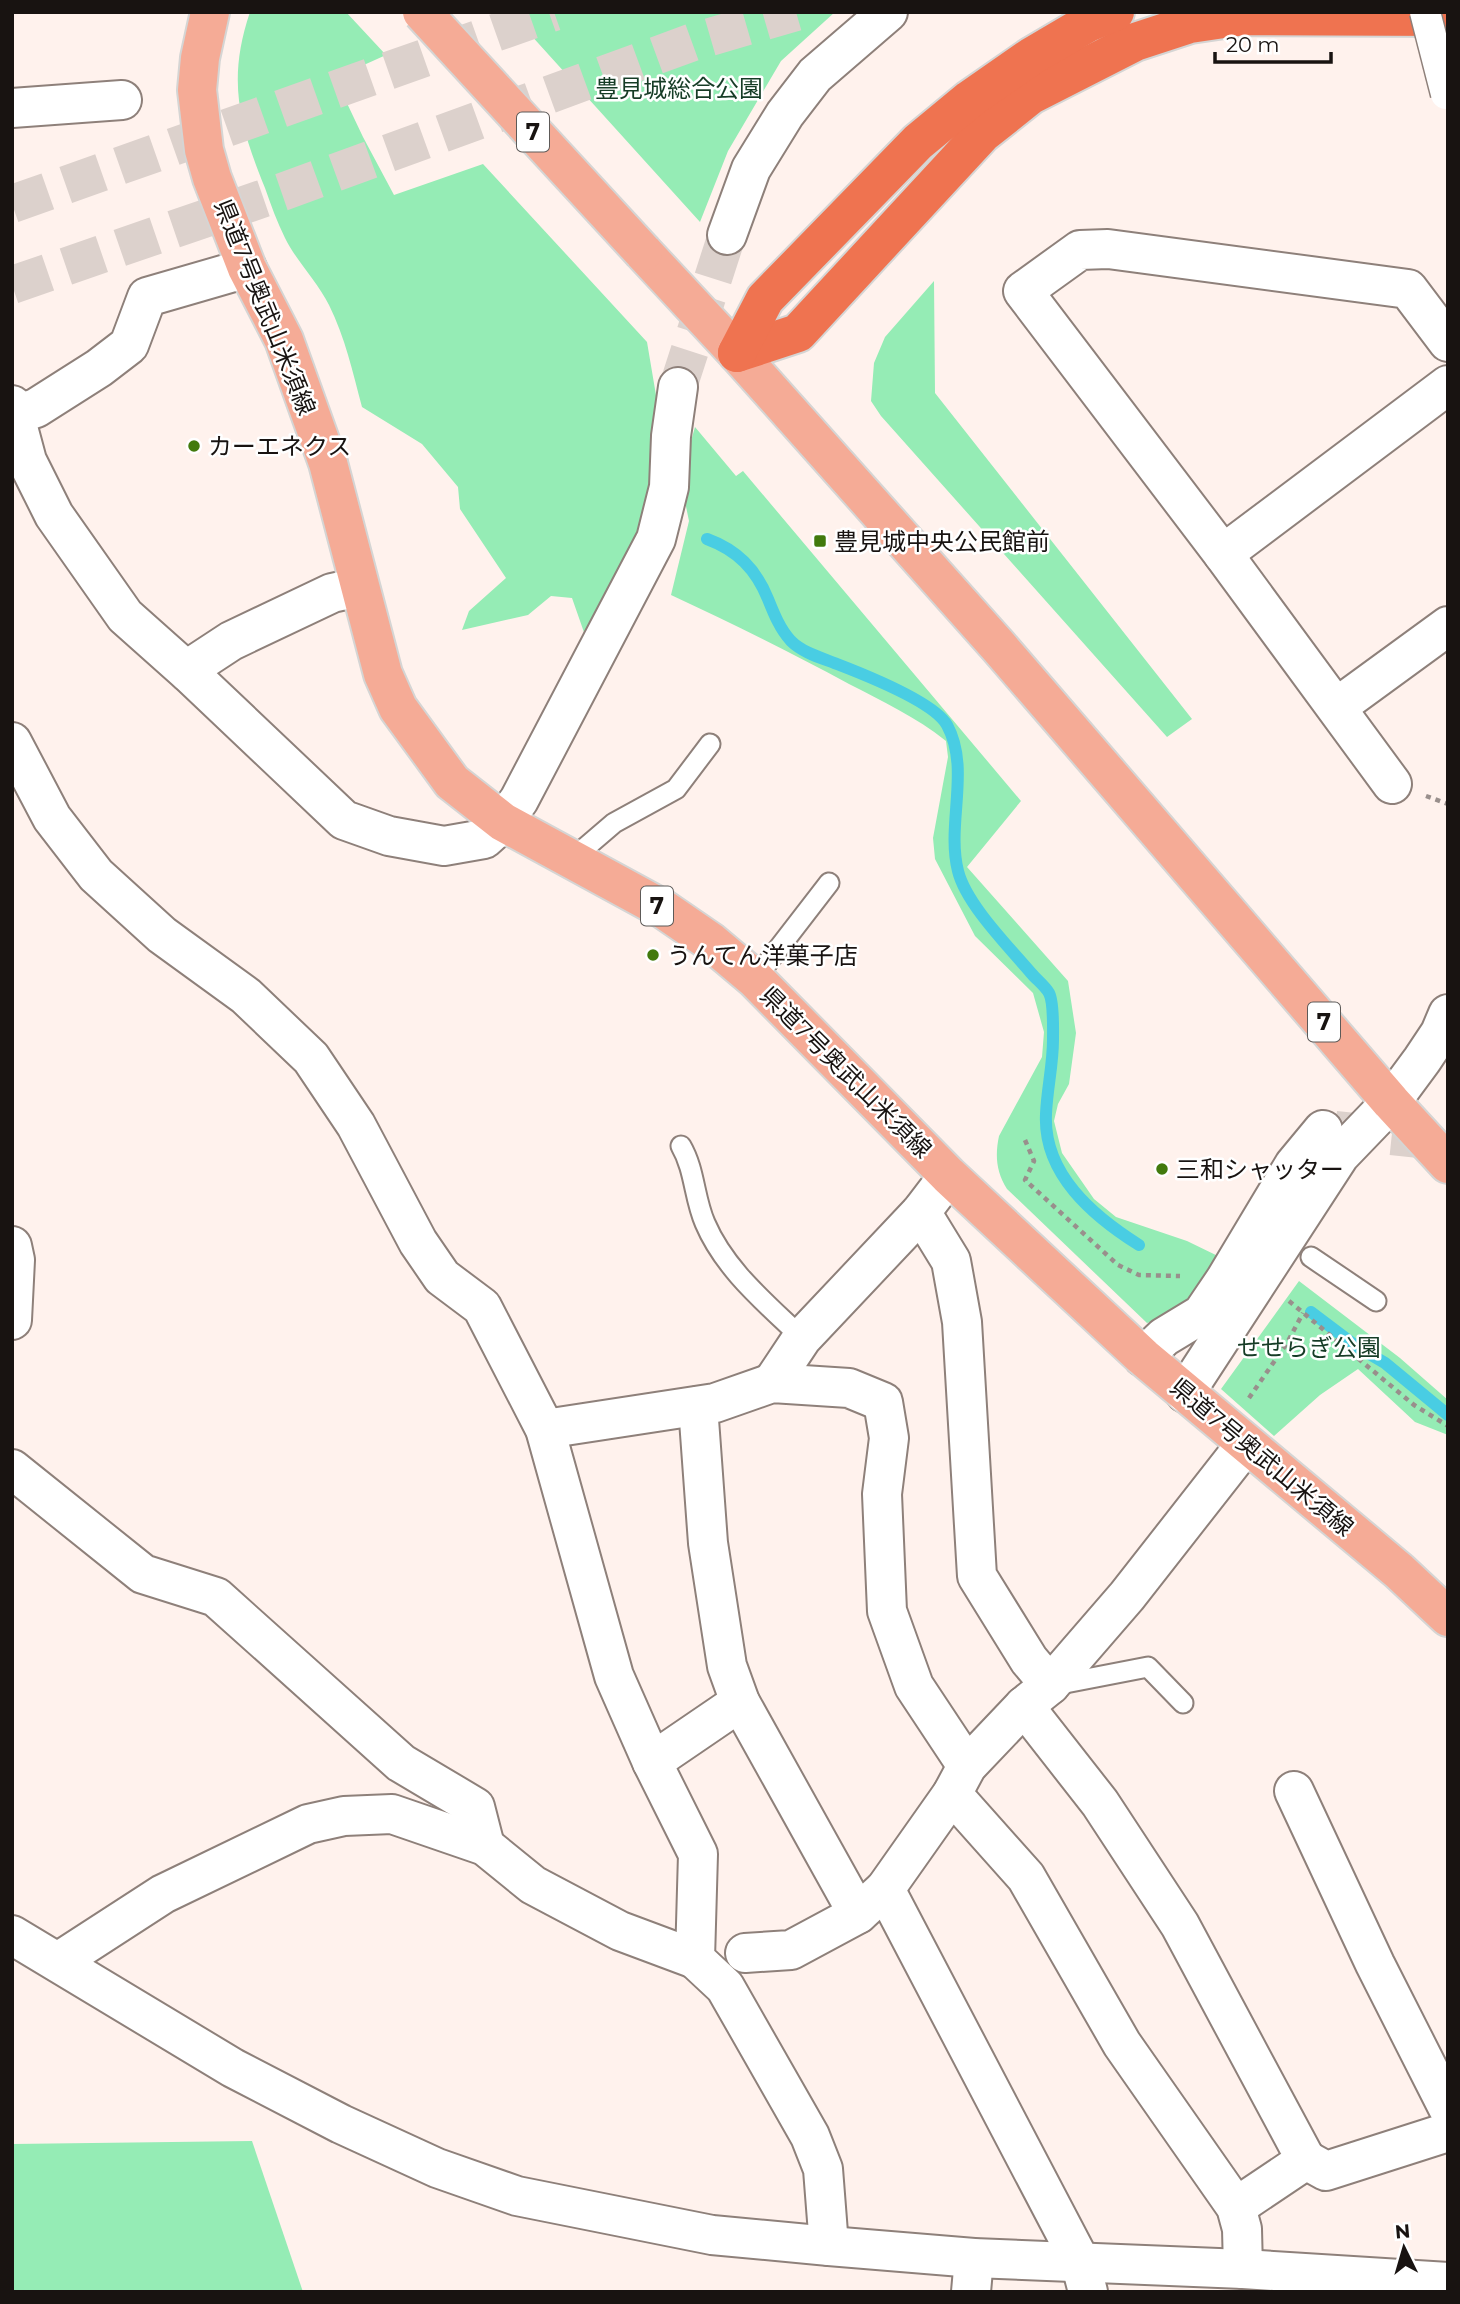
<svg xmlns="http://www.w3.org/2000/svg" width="1460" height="2304" viewBox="0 0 1460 2304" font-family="Montserrat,'Noto Sans JP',sans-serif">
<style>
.green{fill:#95ecb5}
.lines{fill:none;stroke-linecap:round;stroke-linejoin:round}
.stream{stroke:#49cde3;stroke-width:12}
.minor-tunnel{stroke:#dcd1cc;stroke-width:38;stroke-dasharray:38 19;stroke-linecap:butt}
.motorway-tunnel{stroke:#dcd1cc;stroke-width:38;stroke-dasharray:38 19;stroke-linecap:butt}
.service-casing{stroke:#8e807a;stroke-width:23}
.minor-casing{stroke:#8e807a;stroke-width:42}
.tertiary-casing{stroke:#8e807a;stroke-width:42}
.primary-casing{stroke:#d5d5d4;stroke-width:42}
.motorway-casing{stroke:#d5d5d4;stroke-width:42}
.path{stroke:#998f8c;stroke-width:4.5;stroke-dasharray:5 5;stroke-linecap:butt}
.service{stroke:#fff;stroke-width:19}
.minor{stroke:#fff;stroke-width:38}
.tertiary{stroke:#fff;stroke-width:38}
.primary{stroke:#f5ab96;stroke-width:38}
.motorway{stroke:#ef7350;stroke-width:38}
.pedestrian-bridge-casing{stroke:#8e807a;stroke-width:33;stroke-linecap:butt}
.primary-bridge-casing{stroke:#d5d5d4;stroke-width:42;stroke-linecap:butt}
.pedestrian-bridge{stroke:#fff;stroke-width:30}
.primary-bridge{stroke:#f5ab96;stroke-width:38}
.poi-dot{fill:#427a0d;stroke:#fff;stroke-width:2.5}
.labels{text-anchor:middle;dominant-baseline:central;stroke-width:5;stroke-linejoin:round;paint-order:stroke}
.shield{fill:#fff;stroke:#5d5a58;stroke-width:2}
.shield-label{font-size:23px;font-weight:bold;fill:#181311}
.park-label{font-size:24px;fill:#163c26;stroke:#fff}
.street-label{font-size:24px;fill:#181311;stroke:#fff}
.poi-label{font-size:24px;fill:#181311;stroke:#fff;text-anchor:start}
</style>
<rect width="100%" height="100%" fill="#fff2ed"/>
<g class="green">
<path d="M250,12H346L386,55L335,78L363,137L394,195L483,164L647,342L658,407L651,501L623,567L586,638L572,598L551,596L528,615L462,630L469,611L506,578L460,509L458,487L422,444L362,407C353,373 345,337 329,305C317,281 297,262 285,238C277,222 271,205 265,188C239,124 227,80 250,12Z"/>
<polygon points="510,12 835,12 781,61 728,151 700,222"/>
<polygon points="934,281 935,393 1192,719 1167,737 881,416 871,401 874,363 885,337"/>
<path d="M695,427L736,476L743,471L1021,801L967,867L1068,981L1076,1033L1069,1084L1058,1104L1054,1121L1062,1153L1094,1199L1116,1217L1187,1241L1222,1258L1216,1271L1174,1315L1147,1323L1007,1189C996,1172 995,1155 999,1136L1042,1057L1044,1032L1033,993L975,936L935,859L933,838L948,757L946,741C916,717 882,701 849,684C790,652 731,623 671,595L689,521L683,492L689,448Z"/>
<polygon points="1299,1281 1400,1358 1448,1400 1448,1435 1415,1422 1358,1369 1320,1395 1274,1436 1221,1389"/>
<polygon points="252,2141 303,2292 12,2292 12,2144"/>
</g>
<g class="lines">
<g class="stream">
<path d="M707,539C737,550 756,569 768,599C774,614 780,629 791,641C803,653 822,658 837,664C863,674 934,702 947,725C971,769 946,824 958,871C966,904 1009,947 1031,973C1037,980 1045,986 1049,993C1054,1002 1053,1029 1053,1040C1053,1065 1047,1089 1046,1114C1043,1174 1093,1216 1139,1245"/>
<polyline points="1311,1312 1356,1346 1385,1363 1448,1415"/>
</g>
<g class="minor-tunnel">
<polyline points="678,387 727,235"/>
<polyline points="1335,1130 1448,1142"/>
</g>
<g class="motorway-tunnel">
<polyline points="12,204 554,12"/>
<polyline points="12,285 282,192 696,41 796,12"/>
</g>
<g class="service-casing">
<g id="service">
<polyline points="572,859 614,823 676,789 710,744"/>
<polyline points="755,979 829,883"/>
<path d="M681,1146C695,1170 694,1198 705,1223C725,1270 766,1303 802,1338"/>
<polyline points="1311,1257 1376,1301"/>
<polyline points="1055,1685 1148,1667 1183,1703"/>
</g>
</g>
<g class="minor-casing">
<g id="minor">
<polyline points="12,108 122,100"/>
<polyline points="727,235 751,169 785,114 815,75 888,12"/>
<polyline points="12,405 27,461 54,515 125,616 189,673 344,820 389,836 444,846 484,839 503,822 519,800 656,539 669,487 671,436 678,387"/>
<polyline points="15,415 36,408 99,368 129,345 147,297 247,268"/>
<polyline points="1223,554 1448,385"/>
<polyline points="189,673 199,662 231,641 332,593 359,587"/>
<polyline points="1337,707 1448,626"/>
<polyline points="12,742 52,818 96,875 162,935 246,996 311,1058 356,1125 418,1242 442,1277 482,1307 545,1429 614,1676 652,1762 698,1854 695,1959 725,1987 810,2136 823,2169 829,2246"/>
<polyline points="1392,784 1223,554 1023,291 1080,250 1108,249 1408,289 1448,342"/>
<polyline points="921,1212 951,1261 962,1322 977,1576 1029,1660 1050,1685"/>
<polyline points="12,1246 15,1260 12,1320"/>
<polyline points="1143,1357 1164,1337 1202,1314 1225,1280 1294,1165 1323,1130"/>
<polyline points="772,1383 802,1338 921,1212 937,1191"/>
<polyline points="1185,1393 1340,1155 1391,1102 1422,1060 1440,1033 1448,1014"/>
<polyline points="698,1406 708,1543 727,1666 740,1702 858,1914"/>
<polyline points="545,1429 715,1403 772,1383 849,1388 883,1402 889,1438 882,1494 887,1611 914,1686 967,1766"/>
<polyline points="12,1469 143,1574 216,1597 401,1763 475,1807 485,1846"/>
<polyline points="1024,1706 1100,1803 1180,1925 1306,2160 1236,2207"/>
<polyline points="652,1762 740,1702"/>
<polyline points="1294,1791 1375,1964 1448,2108"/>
<polyline points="952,1794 1026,1877 1122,2044 1236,2207 1242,2229 1243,2269"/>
<polyline points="885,1889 1080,2261 1088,2292"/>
<polyline points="745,1953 791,1950 858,1914 885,1889 952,1794 967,1766 1024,1706 1050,1685 1127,1596 1246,1444"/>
<polyline points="58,1962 163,1894 308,1824 344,1816 392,1814 485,1846 533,1885 620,1931 695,1959"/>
<polyline points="1306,2160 1326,2171 1448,2132"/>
<polyline points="971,2292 974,2258"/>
</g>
</g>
<g class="tertiary-casing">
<polyline id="tertiary" points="12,1935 233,2068 341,2124 437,2168 517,2196 712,2235 829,2246 974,2258 1243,2269 1448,2282"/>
</g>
<g class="primary-casing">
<g id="primary">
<polyline points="210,12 200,58 197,90 204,150 212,178 247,268 284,340 328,463 383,674 398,708 452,782 503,822 663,909 711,942 755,979 948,1175 1143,1357 1399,1571 1448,1617"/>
<polyline points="643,252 737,353 999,647 1391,1102 1448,1164"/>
</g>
</g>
<g class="motorway-casing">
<g id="motorway">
<polyline points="737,353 798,333 982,134 1031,95 1135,42 1190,24 1244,16 1448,17"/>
<polyline points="737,353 765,299 918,142 970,99 1032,56 1088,23 1115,12"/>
</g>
</g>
<g class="path">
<polyline points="1426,796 1448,804"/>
<polyline points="1025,1140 1034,1161 1025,1180 1118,1265 1139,1275 1180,1276"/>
<polyline points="1289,1301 1414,1405 1448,1426"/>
<polyline points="1249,1398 1287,1343 1303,1313"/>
</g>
<use href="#service" class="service"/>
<use href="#minor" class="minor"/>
<use href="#tertiary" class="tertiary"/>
<use href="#primary" class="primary"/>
<use href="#motorway" class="motorway"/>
<g class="pedestrian-bridge-casing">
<polyline id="pedestrian-bridge" points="1425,12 1446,94"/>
</g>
<g class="primary-bridge-casing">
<polyline id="primary-bridge" points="422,12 643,252"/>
</g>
<use href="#pedestrian-bridge" class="pedestrian-bridge"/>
<use href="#primary-bridge" class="primary-bridge"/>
</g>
<g class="poi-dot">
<circle cx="194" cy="446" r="7"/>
<rect x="813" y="534" width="14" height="14" rx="3.5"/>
<circle cx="653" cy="955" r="7"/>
<circle cx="1162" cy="1169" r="7"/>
</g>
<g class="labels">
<g class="shield">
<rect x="517" y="112.5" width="32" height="39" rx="5"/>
<rect x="641" y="886.5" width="32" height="39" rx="5"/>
<rect x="1308" y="1002.5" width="32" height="39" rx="5"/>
</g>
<g class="shield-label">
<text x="533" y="132">7</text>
<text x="657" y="906">7</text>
<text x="1324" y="1022">7</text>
</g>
<g class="park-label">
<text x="679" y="88">豊見城総合公園</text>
<text x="1309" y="1347">せせらぎ公園</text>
</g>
<g class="street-label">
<text transform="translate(265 307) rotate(68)">県道7号奥武山米須線</text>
<text transform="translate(846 1072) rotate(45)">県道7号奥武山米須線</text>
<text transform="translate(1262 1457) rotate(40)">県道7号奥武山米須線</text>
</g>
<g class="poi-label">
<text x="208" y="446">カーエネクス</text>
<text x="834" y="541">豊見城中央公民館前</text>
<text x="667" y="955">うんてん洋菓子店</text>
<text x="1176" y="1169">三和シャッター</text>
</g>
</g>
<rect width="1460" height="2304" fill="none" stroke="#181311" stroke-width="28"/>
<g transform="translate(1404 2248) rotate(355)" stroke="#ffffff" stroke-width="5" paint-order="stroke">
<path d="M0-5L12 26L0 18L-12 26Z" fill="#181311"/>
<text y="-10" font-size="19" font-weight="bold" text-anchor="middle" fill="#181311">N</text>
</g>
<path d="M1215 52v10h116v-10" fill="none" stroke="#181311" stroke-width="3.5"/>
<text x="1226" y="52" font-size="21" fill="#181311" stroke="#ffffff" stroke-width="5" paint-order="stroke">20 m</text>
</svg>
